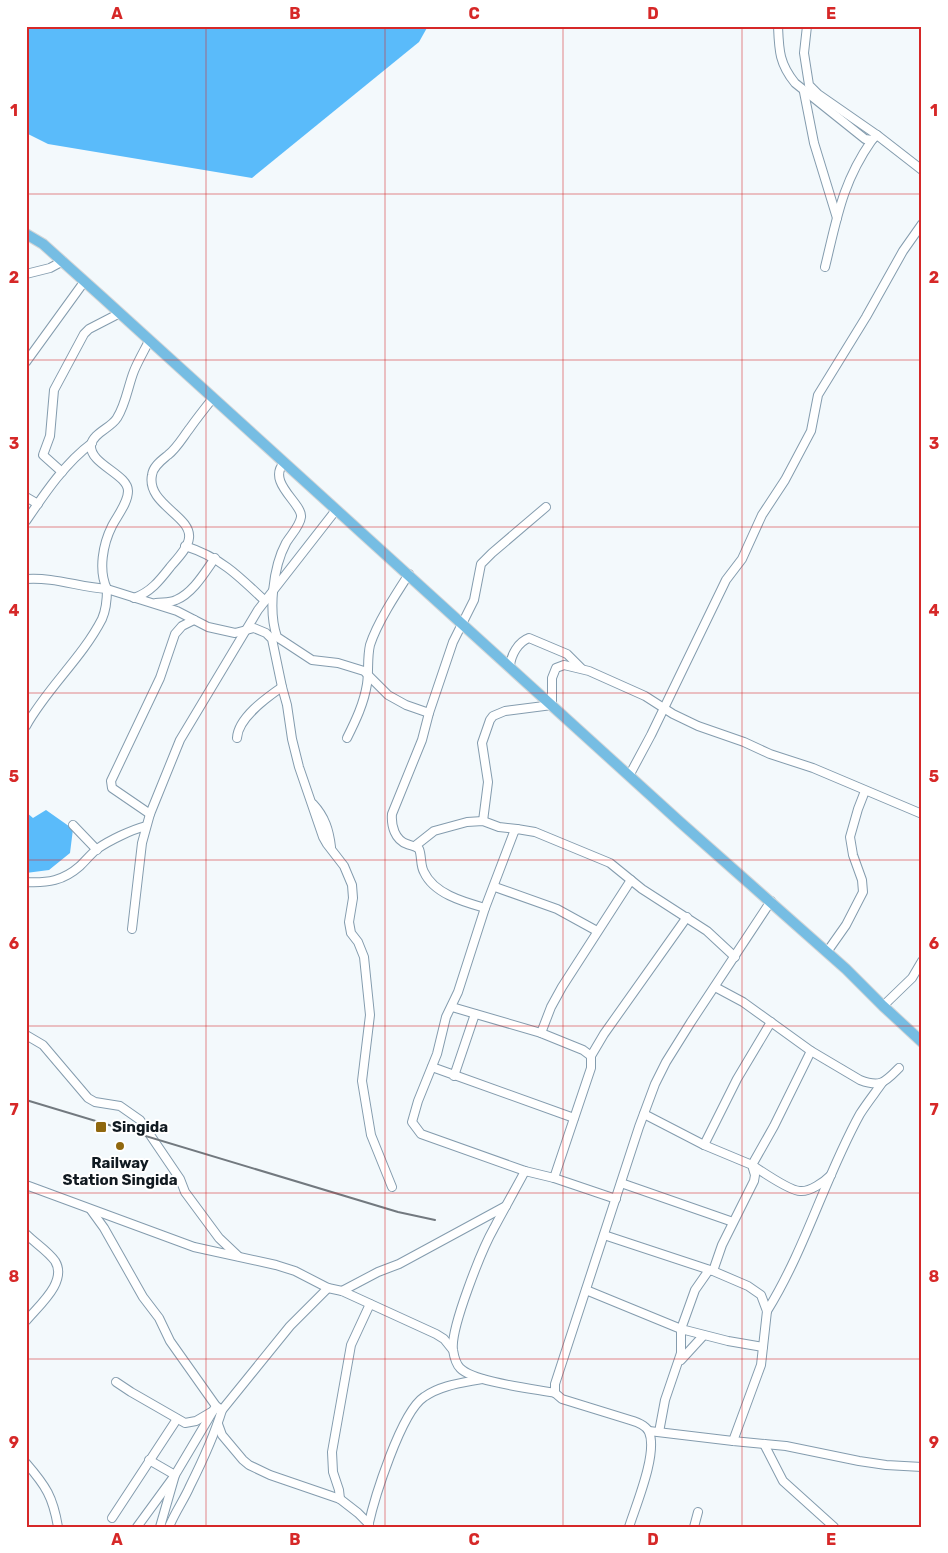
<svg xmlns="http://www.w3.org/2000/svg" width="948" height="1553" viewBox="0 0 948 1553" font-family="Rubik,sans-serif">
<style>
.forest{fill:#5abbfa}
.lines{fill:none;stroke-linecap:round;stroke-linejoin:round}
.minor-casing{stroke:#849cae;stroke-width:10}
.major-casing{stroke:#d4d6d7;stroke-width:12}
.minor{stroke:#fff;stroke-width:8}
.major{stroke:#76bde3;stroke-width:10}
.rail{stroke:#72797f;stroke-width:2}
.grid{fill:none;stroke:#d62828;stroke-width:1;stroke-opacity:0.55}
.poi-dot{fill:#90680f;stroke:#fff;stroke-width:2}
.labels{text-anchor:middle;dominant-baseline:central;stroke-width:4;stroke-linejoin:round;paint-order:stroke}
.poi-label{font-size:15px;font-weight:bold;fill:#111a21;stroke:#fff;text-anchor:start}
.neatline{fill:none;stroke:#d62828;stroke-width:2}
.grid-label{font-size:16px;text-anchor:middle;font-weight:bold;fill:#d62828}
</style>
<rect width="100%" height="100%" fill="#f3f9fc"/>
<g class="forest">
<polygon points="26,26 428,26 419,42 252,178 48,144 26,133"/>
<polygon points="46,810 73,829 70,853 49,870 26,873 26,812 33,818"/>
</g>
<g class="lines">
<g class="minor-casing">
<g id="minor">
<path d="M778,26C779,50 779,63 795,83L865,139L872,140L877,135"/>
<polyline points="807,26 804,53 809,85 818,94 877,135 922,170"/>
<polyline points="804,92 814,143 837,218"/>
<path d="M825,267C837,218 842,183 872,140"/>
<polyline points="26,274 50,268 63,261"/>
<path d="M149,341C144,351 138,361 134,371C128,386 126,404 117,418C111,428 93,433 91,445C89,464 128,474 128,491C128,503 117,516 112,526C103,544 98,570 107,589L177,611L208,627L235,633L254,628L266,633L272,639L282,687L287,705L292,739L299,767L323,837L327,844L344,866L352,885L353,898L349,922L351,933L358,942L364,957L370,1015L362,1081L371,1135L392,1187"/>
<polyline points="26,362 84,282"/>
<path d="M284,463C266,482 303,504 301,517C300,526 290,536 286,543C273,567 268,611 277,637L312,660L338,663L364,671L388,695L406,705L429,713"/>
<polyline points="62,472 43,455 50,436 54,390 84,334 89,329 120,313"/>
<polyline points="26,497 38,504"/>
<path d="M26,521C45,493 65,463 92,443"/>
<path d="M185,546C220,557 239,576 265,601"/>
<path d="M26,579C54,577 79,587 107,589C107,599 106,610 102,619C82,658 47,688 26,726"/>
<path d="M134,598C151,592 160,580 171,566C177,559 188,548 189,538C192,516 146,504 152,475C153,466 162,460 168,455C177,448 183,437 190,428C197,418 205,408 213,398"/>
<path d="M156,603C163,602 170,603 176,600C193,593 205,572 215,558"/>
<path d="M510,666C511,655 518,642 529,638L567,654L581,668"/>
<path d="M237,738C238,718 266,698 282,687"/>
<path d="M347,738C356,720 364,703 367,684C369,671 367,658 370,645C377,623 396,594 409,574"/>
<polyline points="629,776 651,735 726,580 742,559 762,515 785,480 811,431 818,395 866,317 903,251 922,224"/>
<path d="M313,804C325,817 329,830 331,847"/>
<polyline points="150,814 112,788 111,781 160,678 175,634 182,626 194,620"/>
<polyline points="483,821 488,782 482,743 490,720 493,716 505,711 552,705 552,678 556,668 564,665 589,671 645,696 673,714 698,726 744,742 770,754 813,768 922,814"/>
<polyline points="73,825 97,850"/>
<polyline points="415,846 434,831 467,822 483,821 499,827 517,829"/>
<path d="M26,882C48,883 63,881 80,866C86,860 91,854 97,849C110,840 131,830 146,826"/>
<polyline points="495,887 557,909 597,931"/>
<path d="M485,908C464,902 434,894 424,872C420,865 422,856 419,849C415,846 412,846 407,844C395,840 391,826 392,814L422,740L429,713L453,642L474,600L481,564L492,553L546,507"/>
<polyline points="132,929 142,843 150,814 180,740 258,610 336,510"/>
<polyline points="827,952 846,925 863,892 862,880 853,855 850,837 858,809 865,791"/>
<path d="M715,987L743,1002L811,1051L860,1080C881,1088 885,1082 899,1068"/>
<polyline points="883,1006 912,978 922,961"/>
<polyline points="452,1007 541,1033 583,1050 591,1056 591,1068 554,1178"/>
<polyline points="541,1033 551,1007 562,987 631,880"/>
<polyline points="26,1035 43,1045 88,1098 95,1102 120,1106 140,1120 180,1179 185,1192 219,1238 238,1256"/>
<path d="M811,1051L774,1126L752,1165C761,1171 790,1191 800,1191C810,1192 824,1182 831,1175"/>
<polyline points="591,1056 604,1034 687,917"/>
<polyline points="432,1067 574,1118"/>
<polyline points="454,1076 475,1014"/>
<polyline points="644,1114 704,1145 752,1165 755,1175 754,1181 722,1245 713,1271"/>
<polyline points="704,1145 737,1079 771,1022"/>
<path d="M525,1171C515,1190 504,1209 494,1228C482,1249 450,1329 453,1350C454,1356 456,1364 460,1368C473,1382 535,1389 555,1393"/>
<polyline points="621,1183 733,1222"/>
<polyline points="26,1185 194,1247 276,1265 295,1271 328,1288 342,1291 436,1334 444,1339 452,1349"/>
<polyline points="616,1199 554,1178 525,1171 421,1134 412,1122 418,1101 437,1054 446,1017 458,992 485,908 514,832 517,829 535,832 610,863 642,889 707,931 735,957"/>
<polyline points="91,1210 104,1228 143,1297 159,1318 170,1341 216,1406 222,1410"/>
<path d="M26,1234C35,1243 48,1251 55,1261C68,1282 38,1306 26,1321"/>
<polyline points="604,1235 713,1271 748,1286 761,1295 767,1311 761,1365 733,1441"/>
<polyline points="709,1270 695,1290 681,1329 728,1341 763,1347"/>
<polyline points="586,1290 681,1329 681,1353 665,1400 659,1432"/>
<polyline points="342,1291 378,1272 399,1264 506,1206"/>
<path d="M767,1311C806,1248 825,1177 860,1114C867,1103 875,1093 882,1083"/>
<polyline points="681,1360 703,1336"/>
<polyline points="116,1382 131,1392 185,1423 196,1421 213,1411"/>
<polyline points="218,1424 222,1435 243,1460 249,1465 270,1475 340,1499 358,1513 369,1524"/>
<polyline points="649,1431 733,1441 786,1446 859,1461 886,1465 922,1467"/>
<polyline points="764,1444 783,1481 834,1527"/>
<polyline points="149,1460 175,1475 160,1527"/>
<path d="M26,1463C46,1486 53,1497 58,1527"/>
<polyline points="340,1499 339,1490 333,1472 332,1452 351,1345 370,1304"/>
<polyline points="112,1518 177,1419"/>
<polyline points="137,1527 175,1475 216,1406"/>
<path d="M169,1527C175,1512 184,1500 190,1486C202,1462 214,1436 222,1410L290,1326L328,1288"/>
<path d="M368,1527C374,1499 401,1412 424,1397C441,1385 462,1383 482,1379"/>
<path d="M629,1527C636,1505 658,1453 649,1432C646,1425 637,1422 630,1420L562,1399L555,1393V1384L639,1127L655,1084L666,1062L691,1022L771,901"/>
<polyline points="694,1527 698,1512"/>
</g>
</g>
<g class="major-casing">
<polyline id="major" points="26,234 43,244 102,297 680,822 846,969 883,1006 922,1042"/>
</g>
<use href="#minor" class="minor"/>
<use href="#major" class="major"/>
<polyline class="rail" points="26,1100 398,1212 435,1220"/>
</g>
<path class="grid" d="M206,26V1527M385,26V1527M563,26V1527M742,26V1527M26,194H922M26,360H922M26,527H922M26,693H922M26,860H922M26,1026H922M26,1193H922M26,1359H922"/>
<g class="poi-dot">
<rect x="95" y="1121" width="12" height="12" rx="2.5"/>
<circle cx="120" cy="1146" r="5"/>
</g>
<g class="labels">
<g class="poi-label">
<text x="112" y="1127">Singida</text>
<text x="120" y="1163" text-anchor="middle">Railway<tspan x="120" dy="17">Station Singida</tspan></text>
</g>
</g>
<rect width="948" height="1553" fill="none" stroke="#ffffff" stroke-width="55"/>
<rect x="28" y="28" width="892" height="1498" class="neatline"/>
<g class="grid-label">
<text x="117" y="19">A</text>
<text x="295" y="19">B</text>
<text x="474" y="19">C</text>
<text x="653" y="19">D</text>
<text x="831" y="19">E</text>
<text x="14" y="116">1</text>
<text x="934" y="116">1</text>
<text x="14" y="283">2</text>
<text x="934" y="283">2</text>
<text x="14" y="449">3</text>
<text x="934" y="449">3</text>
<text x="14" y="616">4</text>
<text x="934" y="616">4</text>
<text x="14" y="782">5</text>
<text x="934" y="782">5</text>
<text x="14" y="949">6</text>
<text x="934" y="949">6</text>
<text x="14" y="1115">7</text>
<text x="934" y="1115">7</text>
<text x="14" y="1282">8</text>
<text x="934" y="1282">8</text>
<text x="14" y="1448">9</text>
<text x="934" y="1448">9</text>
<text x="117" y="1545">A</text>
<text x="295" y="1545">B</text>
<text x="474" y="1545">C</text>
<text x="653" y="1545">D</text>
<text x="831" y="1545">E</text>
</g>
</svg>
